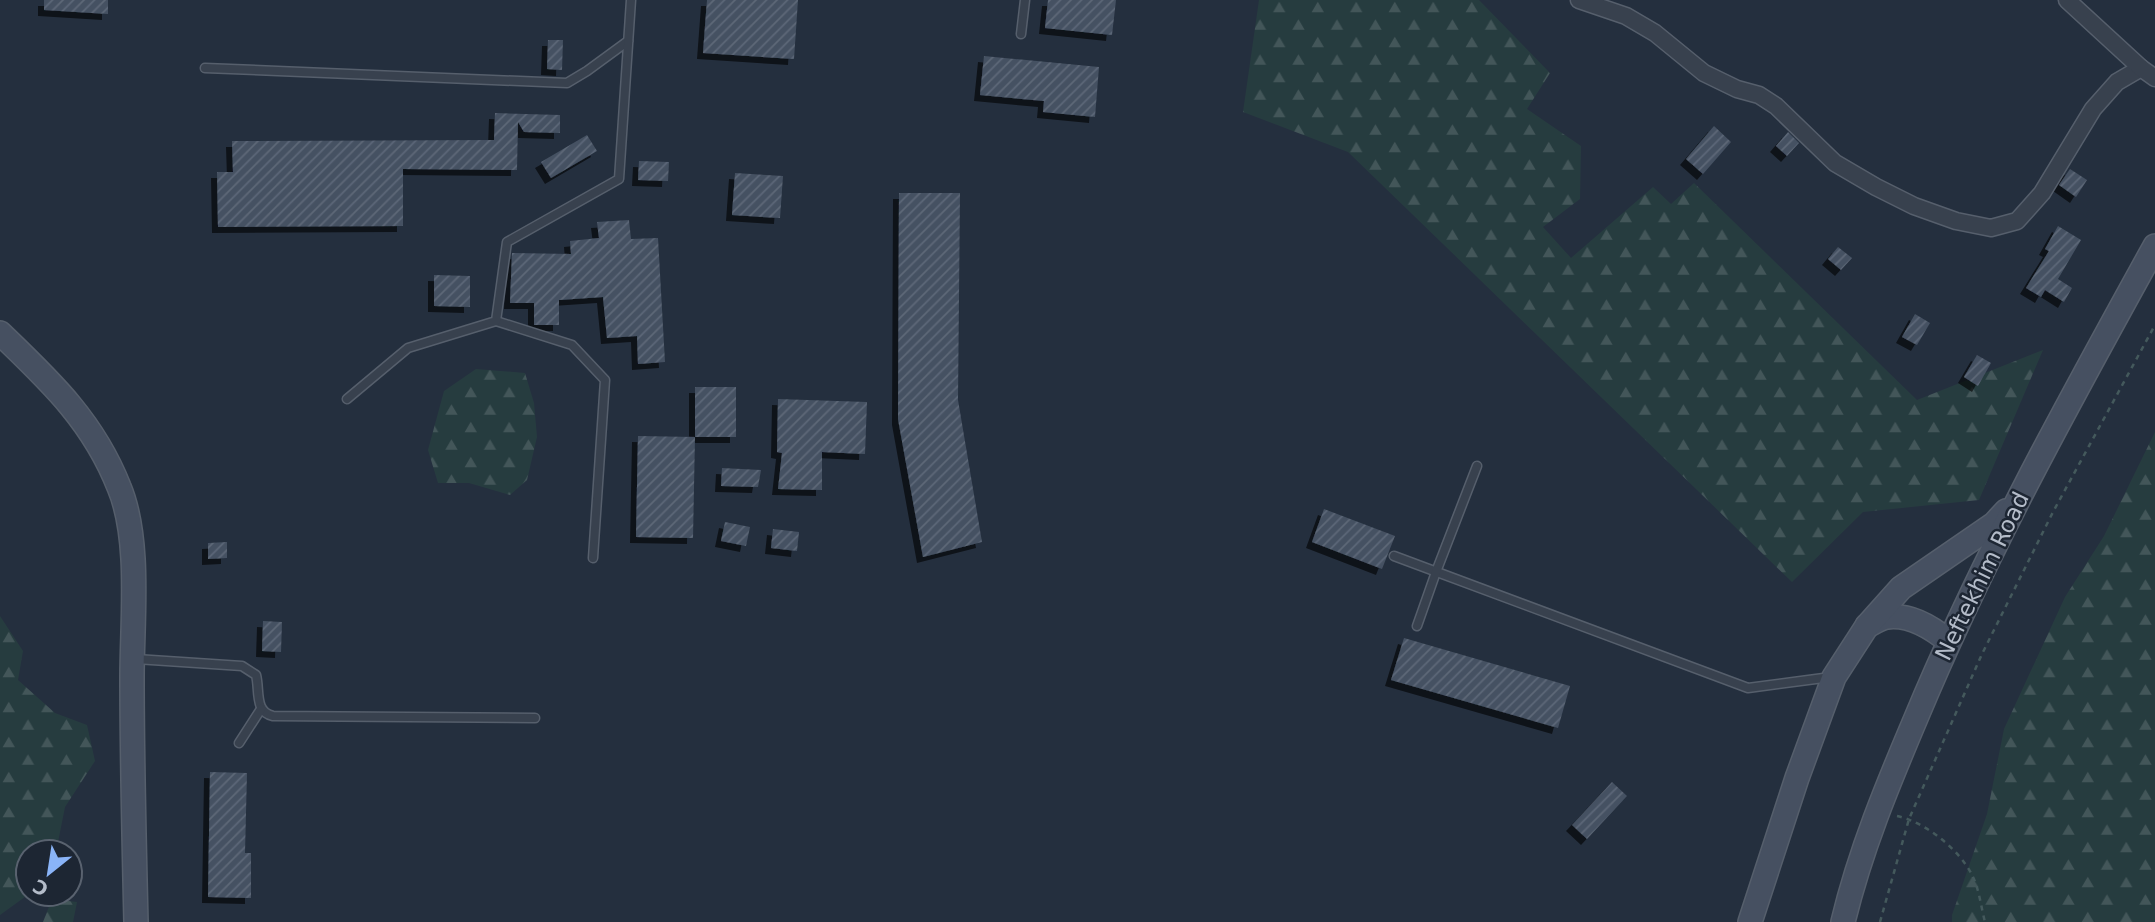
<svg xmlns="http://www.w3.org/2000/svg" width="2155" height="922" viewBox="0 0 2155 922" font-family="'DejaVu Sans',sans-serif">
<style>
.forest{fill:url(#forest-firs)}
.building{fill:url(#building-hatch);filter:url(#shadow)}
.lines{fill:none;stroke-linecap:round;stroke-linejoin:round}
.lane-casing{stroke:#565f6c;stroke-width:11}
.street-casing{stroke:#565f6c;stroke-width:19}
.secondary-casing{stroke:#565f6c;stroke-width:26}
.path{stroke:#44595c;stroke-width:2.5;stroke-dasharray:5 5;stroke-linecap:butt}
.lane{stroke:#38414e;stroke-width:8}
.street{stroke:#38414e;stroke-width:16}
.secondary{stroke:#465061;stroke-width:23}
.labels{text-anchor:middle;dominant-baseline:central;stroke-width:5;stroke-linejoin:round;paint-order:stroke}
.street-label{font-size:23px;fill:#b4bcc9;stroke:#1d2633}
</style>
<defs>
<pattern id="forest-firs" width="22" height="20" patternUnits="userSpaceOnUse" patternTransform="scale(1.75)"><rect width="22" height="20" fill="#263c3f"/><path d="M5 1l3.5 6h-7zM16 11l3.5 6h-7z" fill="#435659"/></pattern>
<pattern id="building-hatch" width="6" height="6" patternUnits="userSpaceOnUse" patternTransform="scale(1.75)"><rect width="6" height="6" fill="#455162"/><path d="M-1 1l2-2M0 6l6-6M5 7l2-2" fill="none" stroke="#5d6877"/></pattern>
<filter id="shadow"><feDropShadow dx="-6" dy="6" stdDeviation="0" flood-color="#0009"/></filter>
</defs>
<rect width="100%" height="100%" fill="#242f3e"/>
<g class="forest">
<polygon points="1259,0 1479,0 1550,73 1527,109 1581,146 1580,199 1543,227 1571,258 1653,187 1671,204 1694,183 1917,400 2043,350 1979,500 1863,512 1792,582 1348,152 1243,112"/>
<polygon points="476,369 525,373 534,403 537,437 527,480 510,495 469,483 438,483 428,450 444,391"/>
<polygon points="2155,432 2155,922 1952,922 1952,915 1987,814 2004,729 2065,597 2104,536"/>
<polygon points="0,616 23,651 18,680 55,713 87,725 95,761 65,807 56,852 28,852 29,894 0,915"/>
<polygon points="52,899 77,902 73,922 43,922"/>
</g>
<g class="building">
<polygon points="44,0 108,0 108,14 44,10"/>
<polygon points="707,0 798,0 794,59 703,53"/>
<polygon points="1048,0 1116,0 1112,35 1045,28"/>
<polygon points="548,40 563,40 562,70 547,69"/>
<polygon points="984,56 1099,67 1095,117 1043,112 1044,101 980,95"/>
<polygon points="495,113 560,115 560,133 524,132 518,122 517,170 403,169 403,226 218,227 217,172 233,172 232,141 494,140"/>
<polygon points="1714,126 1731,142 1703,174 1686,159"/>
<polygon points="1788,132 1799,143 1787,156 1776,146"/>
<polygon points="587,135 597,151 551,178 541,162"/>
<polygon points="639,161 669,162 668,181 638,180"/>
<polygon points="2070,169 2087,180 2076,197 2059,185"/>
<polygon points="735,173 783,176 780,218 732,215"/>
<polygon points="899,193 960,193 958,400 982,542 923,557 898,419"/>
<polygon points="629,220 631,239 658,238 665,362 638,364 637,336 607,338 603,297 559,300 559,325 534,325 534,303 510,303 512,253 571,254 570,241 599,238 597,222"/>
<polygon points="2058,226 2081,240 2058,279 2072,288 2064,302 2045,290 2041,297 2026,288 2049,251 2045,249"/>
<polygon points="1838,247 1852,258 1841,270 1828,259"/>
<polygon points="434,275 470,276 470,307 434,306"/>
<polygon points="1915,314 1930,323 1917,345 1902,337"/>
<polygon points="1977,355 1991,363 1978,386 1964,377"/>
<rect x="695" y="387" width="41" height="50"/>
<polygon points="778,399 867,402 865,454 822,452 822,490 778,489 782,453 777,452"/>
<polygon points="638,436 695,437 693,538 636,537"/>
<polygon points="722,468 761,470 758,487 721,486"/>
<polygon points="1324,509 1395,536 1382,569 1312,542"/>
<polygon points="725,522 750,527 746,546 721,541"/>
<polygon points="773,529 799,532 797,551 771,548"/>
<polygon points="227,542 227,558 208,559 208,543"/>
<polygon points="263,621 282,622 281,652 262,651"/>
<polygon points="1404,638 1570,686 1558,728 1391,680"/>
<polygon points="210,772 247,773 245,853 251,853 251,898 208,897"/>
<polygon points="1612,782 1627,796 1587,839 1572,825"/>
</g>
<g class="lines">
<g class="lane-casing">
<g id="lane">
<polyline points="1021,34 1025,0"/>
<polyline points="205,68 567,83 587,71 628,41"/>
<polyline points="496,321 572,345 605,380 593,558"/>
<polyline points="347,399 408,348 496,321 507,242 619,179 631,0"/>
<polyline points="1394,556 1748,688 1831,677"/>
<polyline points="1417,626 1436,572 1477,466"/>
<path d="M136,659L242,666L256,675C260,690 254,712 273,716L535,718"/>
<polyline points="239,743 261,709"/>
</g>
</g>
<g class="street-casing">
<g id="street">
<polyline points="1579,0 1626,16 1655,33 1704,73 1737,89 1759,95 1776,106 1835,163 1876,187 1914,206 1956,221 1991,228 2017,221 2042,193 2093,109 2117,82 2141,68"/>
<polyline points="2067,0 2141,68 2155,78"/>
</g>
</g>
<g class="secondary-casing">
<g id="secondary">
<path d="M0,333C50,381 93,421 119,487C141,539 132,621 132,677C132,759 134,840 136,922"/>
<path d="M1867,626C1873,623 1881,618 1887,617C1910,614 1931,627 1948,641"/>
<polyline points="1750,922 1797,778 1834,677 1867,626 1901,588 1994,524 2006,511"/>
<path d="M1843,922C1860,851 1888,784 1916,718C1984,555 2070,400 2155,246"/>
</g>
</g>
<g class="path">
<path d="M1897,816C1925,822 1959,849 1972,875C1979,888 1981,907 1985,922"/>
<polyline points="1880,922 1909,819 1982,654 2053,512 2155,325"/>
</g>
<use href="#lane" class="lane"/>
<use href="#street" class="street"/>
<use href="#secondary" class="secondary"/>
</g>
<g class="labels">
<g class="street-label">
<text transform="translate(1982 576) rotate(-64)">Neftekhim Road</text>
</g>
</g>
<g transform="translate(49 873) rotate(210)"><circle r="33" fill="#1d2633" stroke="#59626f" stroke-width="2"/>
<path d="M0-5L12 26L0 18L-12 26Z" fill="#8ab4f8"/>
<text y="-10" font-size="19" font-weight="bold" text-anchor="middle" fill="#b4bcc9">С</text>
</g>
</svg>
